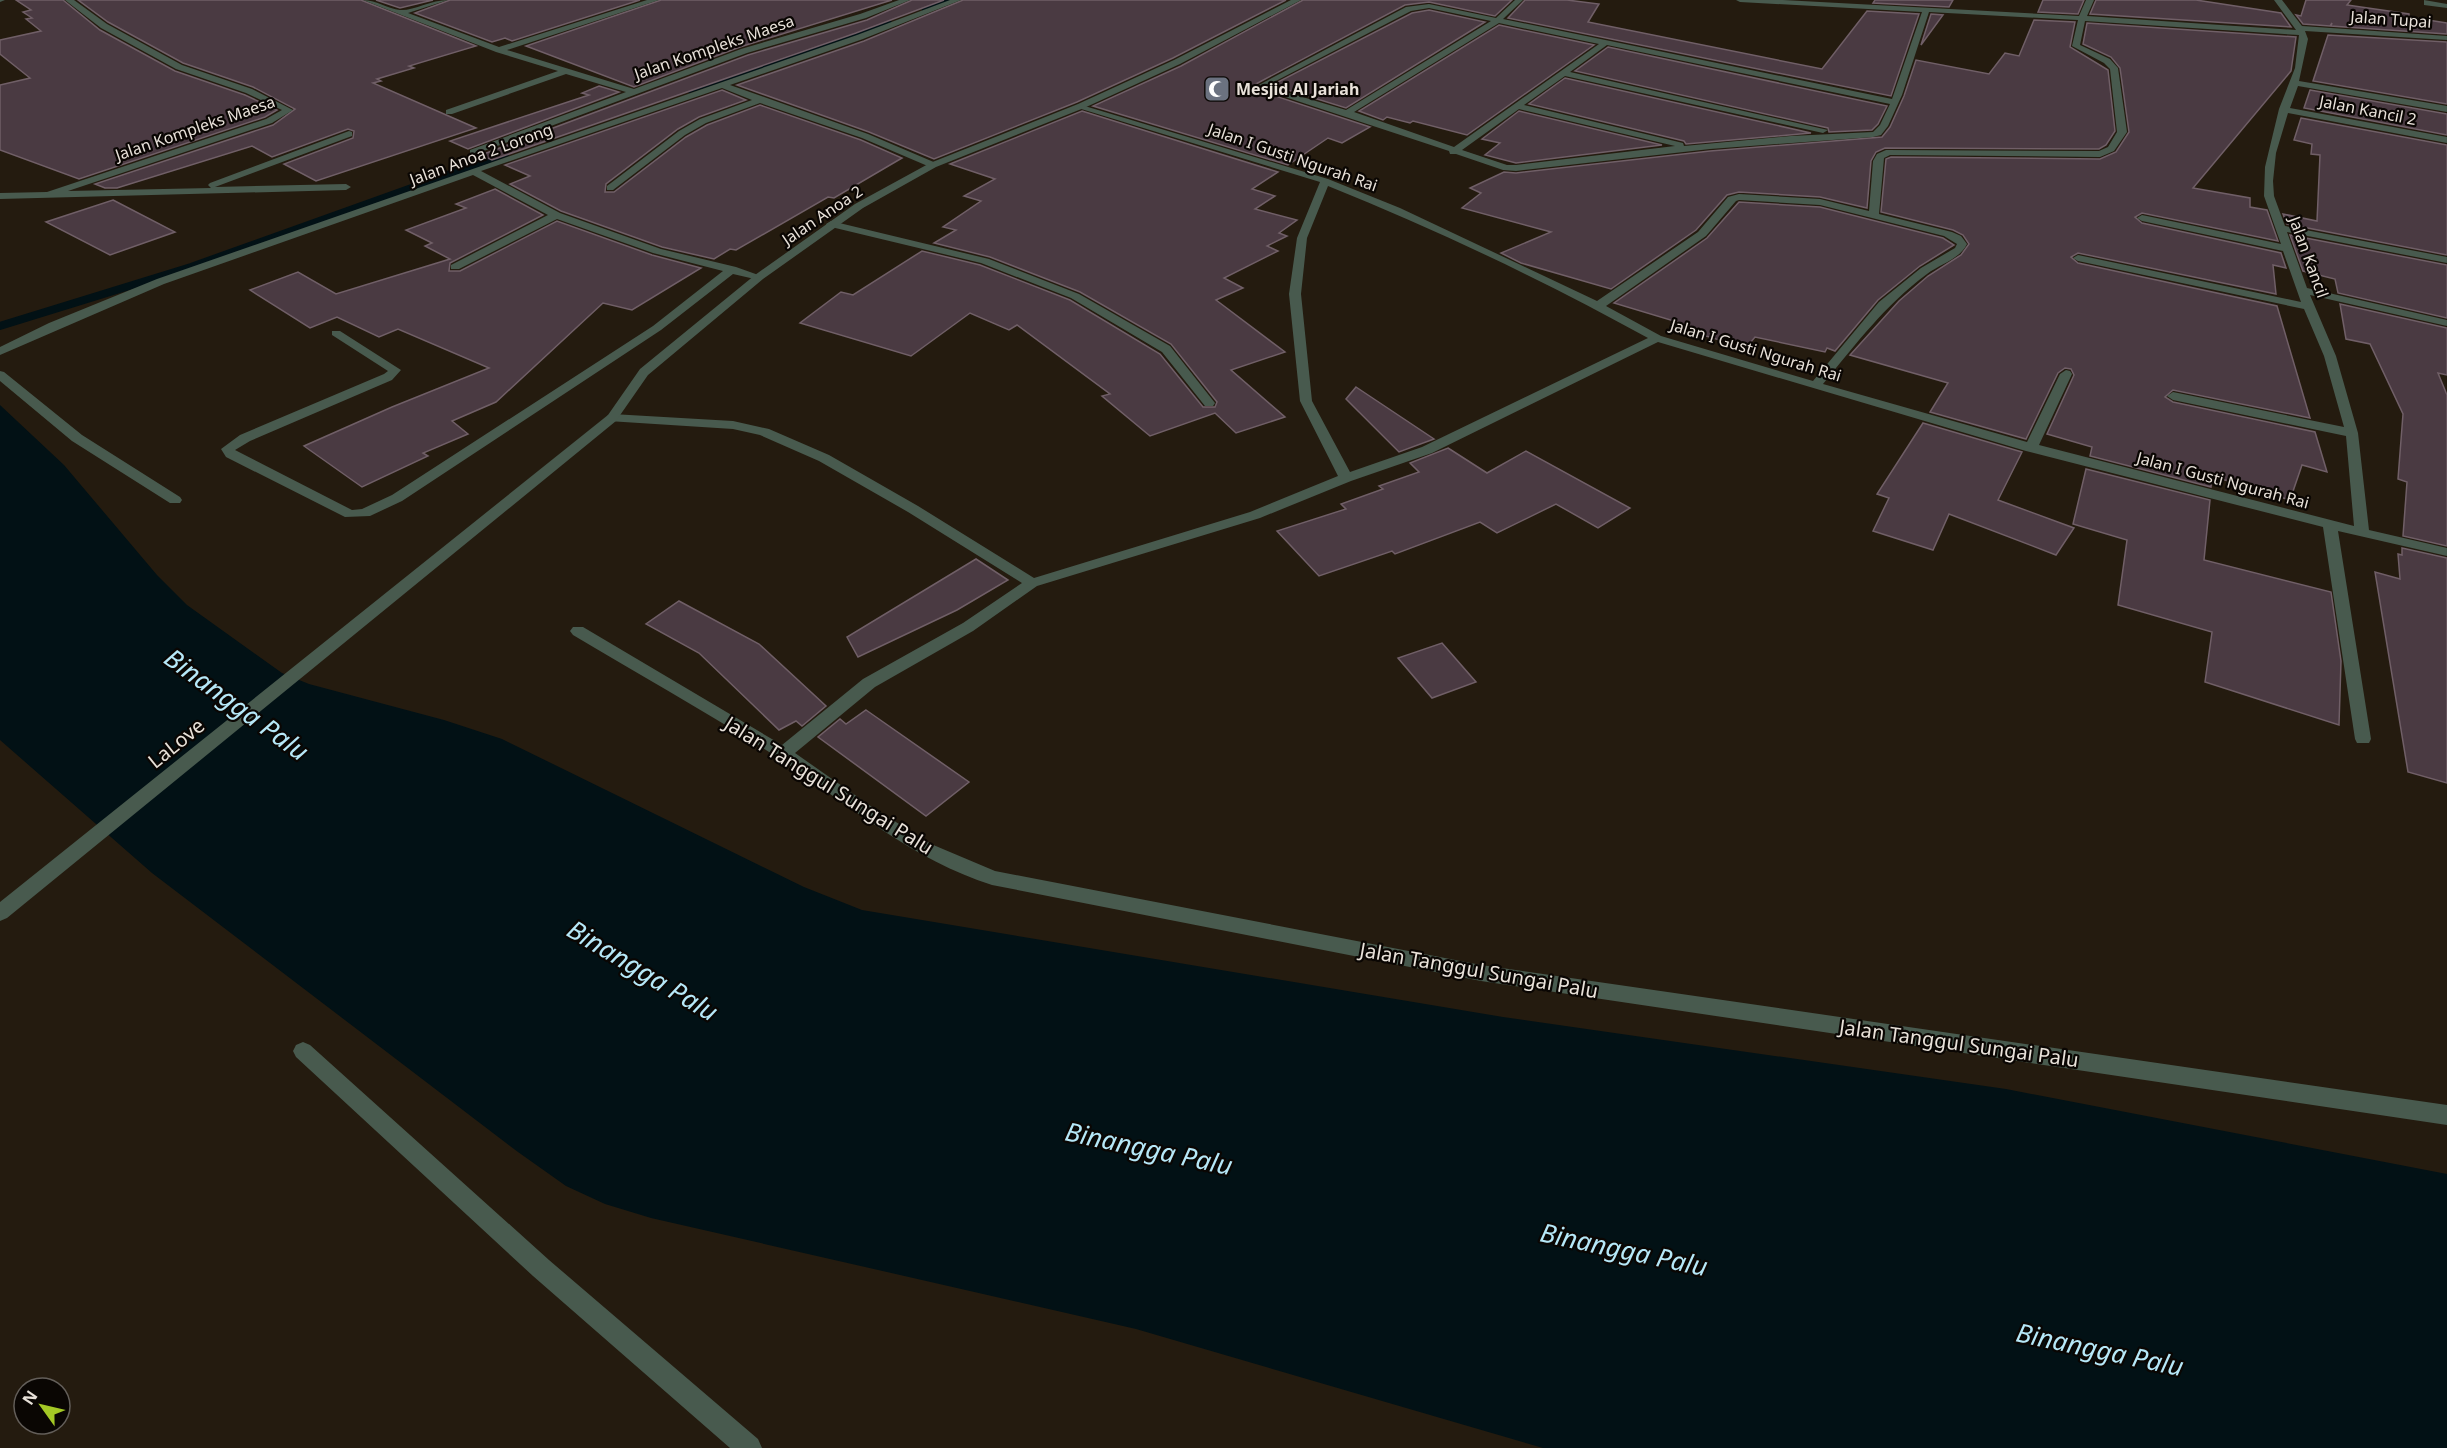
<svg xmlns="http://www.w3.org/2000/svg" width="2447" height="1448" viewBox="0 0 2447 1448" font-family="'Noto Sans',sans-serif">
<style>
.water{fill:#021115}
.lines{fill:none;stroke-linecap:round;stroke-linejoin:round}
.stream-far1{stroke:#021115;stroke-width:6}
.stream{stroke:#021115;stroke-width:8}
.building{fill:#4a3a42;stroke:#705f67;stroke-width:1.5}
.minor{fill:#485a4e;fill-rule:evenodd}
.tertiary{fill:#485a4e;fill-rule:evenodd}
.labels{text-anchor:middle;dominant-baseline:central;stroke-width:4.5;stroke-linejoin:round;paint-order:stroke}
.far-street-label{font-size:16px;fill:#e8e1d9;stroke:#0a0603}
.far-poi-label{font-size:16px;font-weight:bold;fill:#e8e1d9;stroke:#0a0603;text-anchor:start}
.street-label{font-size:20px;fill:#e8e1d9;stroke:#0a0603}
.near-water-label{font-size:26px;font-style:italic;fill:#b6e8f8;stroke:#0a0603}
</style>
<rect width="100%" height="100%" fill="#241b0f"/>
<polygon class="water" points="0,405 64,465 157,575 187,605 282,673 309,684 444,720 502,739 804,887 862,910 1503,1017 2006,1089 2447,1174 2447,1448 1543,1448 1136,1329 651,1218 605,1204 566,1186 518,1152 152,873 0,740"/>
<g class="lines">
<g class="stream-far1">
<polyline points="925,10 949,0"/>
<polyline points="690,90 889,23"/>
<polyline points="469,168 506,154"/>
</g>
<polyline class="stream" points="0,326 191,267 473,166"/>
</g>
<g class="building">
<polygon points="16,0 63,0 100,30 175,71 245,95 277,110 265,117 79,179 0,150 0,85 30,78 0,54 0,40 41,31 26,19 32,18 23,12 31,10"/>
<polygon points="78,0 361,0 476,46 409,66 414,68 377,79 381,81 373,83 476,128 316,181 284,164 353,138 354,131 348,129 272,157 252,146 117,188 105,188 95,184 273,125 295,109 253,87 183,63 108,22"/>
<polygon points="376,0 433,0 400,8"/>
<polygon points="450,0 640,0 512,41 505,38 492,42 415,13"/>
<polygon points="661,0 892,0 740,47 634,87 526,46"/>
<polygon points="912,0 944,0 856,33 492,160 481,155 748,55 867,20"/>
<polygon points="963,0 1286,0 1173,58 1077,102 934,159 869,132 737,85 864,41"/>
<polygon points="1303,0 1512,0 1495,16 1429,2 1405,5 1254,85 1254,89 1370,127 1342,143 1328,138 1288,165 1093,106 1181,66"/>
<polygon points="1525,0 1567,0 1599,4 1588,22 1822,69 1867,11 1919,14 1891,96 1508,18"/>
<polygon points="1875,0 1953,0 1949,7 1873,3"/>
<polygon points="2043,0 2084,0 2078,14 2038,12"/>
<polygon points="2096,0 2196,0 2281,13 2291,27 2090,14"/>
<polygon points="2306,0 2351,0 2347,5 2409,14 2409,17 2447,23 2447,34 2331,26 2332,23 2330,26 2303,24 2296,15 2301,16"/>
<polygon points="1429,10 1485,22 1346,108 1272,85 1412,13"/>
<polygon points="1931,14 1943,15 1921,45"/>
<polygon points="2034,20 2075,22 2070,47 2108,70 2115,131 2106,145 2099,149 1885,148 1876,152 1871,161 1867,208 1820,197 1739,192 1727,195 1696,230 1611,289 1521,263 1501,253 1551,232 1462,208 1481,193 1470,188 1504,172 1516,173 1710,151 1882,137 1890,127 1904,96 1916,60 1989,74 2005,53 2019,56"/>
<polygon points="2087,23 2296,37 2291,71 2193,188 2250,198 2250,207 2267,210 2278,241 2142,213 2135,217 2142,223 2281,253 2286,268 2273,265 2276,294 2078,253 2071,257 2078,263 2277,306 2310,418 2173,390 2165,397 2173,402 2315,432 2327,472 2302,465 2290,500 2212,476 2211,487 2090,456 2092,447 2047,434 2074,375 2071,369 2065,368 2058,373 2026,439 1930,412 1948,383 1850,355 1899,301 1928,276 1961,255 1969,244 1963,235 1953,230 1881,212 1886,159 1891,157 2100,159 2116,152 2129,132 2120,68 2111,57 2083,44"/>
<polygon points="1499,25 1594,45 1467,135 1413,121 1410,123 1387,117 1383,120 1359,111"/>
<polygon points="2328,35 2447,42 2447,104 2313,81"/>
<polygon points="1608,47 1887,106 1878,124 1872,130 1829,132 1828,128 1575,71"/>
<polygon points="1565,78 1811,133 1686,144 1684,141 1529,104"/>
<polygon points="599,86 619,92 468,149 450,141 589,95 582,93"/>
<polygon points="722,90 746,100 699,117 678,129 606,184 605,192 614,192 686,137 707,125 760,105 861,140 902,158 834,198 828,197 736,250 730,249 714,259 662,247 561,211 510,184 530,176 505,165"/>
<polygon points="2310,90 2447,114 2447,135 2304,108"/>
<polygon points="1082,111 1278,172 1252,189 1275,196 1255,209 1297,220 1279,233 1287,236 1267,246 1278,251 1224,278 1243,288 1216,300 1285,352 1231,370 1285,417 1236,433 1215,413 1150,436 1102,396 1110,394 1017,325 1009,330 970,313 911,356 800,323 841,292 853,295 922,251 980,265 1070,300 1160,354 1203,407 1215,407 1217,402 1171,344 1080,292 990,257 934,243 956,230 943,227 981,201 964,196 995,179 950,164"/>
<polygon points="1519,111 1662,145 1516,163 1485,155 1500,143 1482,139"/>
<polygon points="2301,118 2447,145 2447,255 2287,224 2283,214 2317,221 2320,155 2311,154 2312,144 2294,140"/>
<polygon points="495,189 543,215 450,263 449,271 460,271 557,221 652,255 701,268 632,310 603,303 496,402 452,421 468,434 423,453 428,456 362,487 304,446 392,407 489,368 398,329 379,337 337,317 310,328 250,290 298,272 336,294 450,259 425,246 432,243 406,230 466,208 456,204"/>
<polygon points="113,200 175,232 110,255 46,222"/>
<polygon points="1739,202 1820,207 1943,238 1954,245 1920,266 1878,300 1835,351 1827,348 1825,352 1755,337 1746,348 1679,328 1684,324 1614,303 1707,238"/>
<polygon points="2290,235 2447,265 2447,318 2338,293 2335,279 2303,271"/>
<polygon points="2340,304 2447,328 2447,375 2438,373 2447,395 2447,546 2403,536 2407,482 2398,479 2403,414 2370,344 2346,339"/>
<polygon points="1356,387 1434,439 1399,452 1346,399"/>
<polygon points="1923,423 2022,452 1998,500 2074,528 2056,555 1949,514 1933,550 1873,531 1889,498 1877,494"/>
<polygon points="1448,448 1487,473 1526,451 1630,508 1598,528 1556,504 1497,533 1480,522 1395,554 1392,551 1319,576 1277,531 1346,509 1341,504 1383,489 1379,486 1419,472 1410,463"/>
<polygon points="2086,469 2210,500 2204,560 2331,592 2341,661 2339,725 2205,682 2212,632 2118,605 2127,540 2073,524"/>
<polygon points="2402,548 2447,558 2447,783 2408,772 2375,572 2400,579 2398,554 2402,555"/>
<polygon points="976,559 1008,580 957,610 858,657 847,637"/>
<polygon points="679,601 759,644 826,706 802,726 796,721 779,730 699,653 646,624"/>
<polygon points="1442,643 1476,682 1432,698 1398,658"/>
<polygon points="866,710 969,782 926,816 818,737 840,719 846,724"/>
</g>
<g class="lines">
<g class="minor">
<polygon points="0,0 5,0 0,2"/>
<polygon points="65,0 74,0 107,24 182,65 252,89 293,110 272,123 68,191 211,188 208,185 210,183 349,131 352,132 352,136 215,187 346,184 351,187 346,190 0,199 0,193 47,192 266,119 282,110 246,93 176,69 101,28"/>
<path d="M363,0C377,0 388,9 400,10C413,11 431,0 448,0L408,13L499,47L647,0H659L507,50L634,89L741,49L860,14L899,0H910L866,18L747,53L473,155L470,154V150L626,92L566,74L452,114H446V110L558,71L496,52Z"/>
<polygon points="950,0 961,0 863,39 730,85 868,134 936,163 936,167 930,167 862,138 760,103 706,123 685,135 613,190 607,190 607,186 679,131 700,119 752,100 722,88 481,171 560,213 661,249 736,267 764,277 759,280 733,274 661,330 402,501 370,516 345,517 226,457 221,449 240,435 384,374 388,371 332,335 332,331 340,331 401,370 392,380 250,441 235,450 352,510 362,509 392,495 653,326 723,271 653,253 557,219 459,269 451,269 451,265 548,215 473,175 164,284 0,355 0,347 49,323 157,279 857,35"/>
<path d="M1515,0H1523L1503,19L1892,99L1922,12L1740,2L1736,0H1783L2079,16L2086,0H2094L2087,16L2296,30L2274,0H2282L2302,26L2447,36V40L2305,31L2308,39L2299,81L2447,106V112L2298,86L2290,108L2447,137V143L2288,113L2276,153L2273,181L2274,196L2285,226L2447,257V263L2287,232L2307,288L2447,320V326L2310,295L2336,356L2358,433L2369,530L2447,548V556L2338,531L2371,739L2369,743H2357L2355,739L2323,527L2026,451L1658,342L1432,453L1351,481L1260,518L1037,586L973,631L875,687L795,753L872,807L931,844L995,871L1481,965L2447,1105V1125L1481,981L992,885C910,859 847,803 777,757C710,714 640,675 573,635L570,631L573,627H583L782,745L863,679L963,623L1022,583L908,512L819,461L760,435L733,429L608,421L606,418L608,415L612,414L733,421L769,429L829,455L918,506L1034,578L1250,512L1338,476L1300,401L1289,294L1297,238L1320,182L1078,108V104L1328,179L1400,208L1597,301L1698,232L1728,197L1739,194L1820,199L1869,211L1873,161L1877,154L1886,150L2099,151L2108,147L2117,132L2110,69L2104,63L2072,46L2078,20L1929,12L1902,95L1888,126L1881,135L1873,137L1710,149L1516,171L1503,170L1456,154H1450L1449,151L1255,87L1406,7L1429,4L1496,18ZM1429,8L1491,21L1346,110L1266,86L1411,11ZM2085,21L2299,35L2295,68L2279,109L2265,167L2264,196L2281,244L2142,215L2137,218L2142,221L2283,251L2301,302L2078,255L2073,258L2078,261L2304,309L2324,356L2344,427L2173,392L2167,396L2173,400L2346,436L2354,526L2039,445L2072,374L2070,371L2066,370L2060,374L2027,442L1823,384C1857,343 1884,306 1927,274C1940,264 1960,259 1967,244L1961,236L1952,232L1879,214L1884,158L1890,155L2100,157L2114,151L2127,132L2118,68L2110,59L2080,45ZM1499,23L1599,44L1454,147L1354,112ZM1607,45L1890,104L1880,125L1873,132L1791,136L1684,146L1683,143L1524,105L1565,76L1823,133L1828,130L1570,72ZM1519,109L1675,146L1516,165H1507L1462,150ZM1328,186C1437,230 1545,281 1648,338L1422,447L1350,472L1312,401L1301,294L1307,238ZM1739,200L1820,205L1944,236L1957,244L1955,248L1921,268L1879,302L1813,381L1661,336L1606,306L1706,236L1736,201Z"/>
<polygon points="2424,0 2447,4 2447,8 2424,5"/>
<polygon points="831,221 989,259 1079,294 1170,346 1215,403 1213,406 1205,406 1162,352 1071,298 981,263 827,226 826,224"/>
<polygon points="0,371 4,372 82,435 180,497 182,500 180,503 170,503 72,441 0,381"/>
<polygon points="303,1042 310,1045 549,1260 758,1439 762,1448 730,1448 533,1276 296,1057 293,1051 296,1045"/>
</g>
<polygon class="tertiary" points="1291,0 1301,0 1180,64 1084,108 936,167 863,208 763,279 648,375 616,421 7,918 0,921 0,902 608,415 640,369 755,275 855,204 930,163 1078,104 1174,60"/>
</g>
<defs>
<g id="mosque-square" transform="scale(1.35)"><rect x="-9" y="-9" width="18" height="18" rx="4" fill="#6b7280" stroke="#0a0603"/><path d="M3.5-4.9A6 6 0 1 0 3.5 4.9A5 5 0 1 1 3.5-4.9Z" fill="#fff"/></g>
</defs>
<g fill-rule="evenodd">
<use href="#mosque-square" x="1217" y="89"/>
</g>
<g class="labels">
<g class="far-street-label">
<text transform="translate(2391 19) rotate(4)">Jalan Tupai</text>
<text transform="translate(714 47) rotate(-19)">Jalan Kompleks Maesa</text>
<text transform="translate(2368 110) rotate(11)">Jalan Kancil 2</text>
<text transform="translate(195 128) rotate(-19)">Jalan Kompleks Maesa</text>
<text transform="translate(481 154) rotate(-20)">Jalan Anoa 2 Lorong</text>
<text transform="translate(1293 157) rotate(19)">Jalan I Gusti Ngurah Rai</text>
<text transform="translate(822 215) rotate(-34)">Jalan Anoa 2</text>
<text transform="translate(2309 257) rotate(70)">Jalan Kancil</text>
<text transform="translate(1756 350) rotate(17)">Jalan I Gusti Ngurah Rai</text>
<text transform="translate(2223 480) rotate(15)">Jalan I Gusti Ngurah Rai</text>
</g>
<g class="far-poi-label">
<text x="1236" y="89">Mesjid Al Jariah</text>
</g>
<g class="street-label">
<text transform="translate(176 743) rotate(-39)">LaLove</text>
<text transform="translate(829 785) rotate(32)">Jalan Tanggul Sungai Palu</text>
<text transform="translate(1479 970) rotate(10)">Jalan Tanggul Sungai Palu</text>
<text transform="translate(1959 1043) rotate(8)">Jalan Tanggul Sungai Palu</text>
</g>
<g class="near-water-label">
<text transform="translate(237 704) rotate(36)">Binangga Palu</text>
<text transform="translate(643 970) rotate(31)">Binangga Palu</text>
<text transform="translate(1149 1148) rotate(12)">Binangga Palu</text>
<text transform="translate(1624 1249) rotate(12)">Binangga Palu</text>
<text transform="translate(2100 1349) rotate(12)">Binangga Palu</text>
</g>
</g>
<g transform="translate(42 1406) rotate(304)"><circle r="28" fill="#0a0603" stroke="#635e59" stroke-width="1.5"/>
<path d="M0-4.5L10 22L0 15L-10 22Z" fill="#a4c825"/>
<text y="-9" font-size="16" font-weight="bold" text-anchor="middle" fill="#e8e1d9">N</text>
</g>
</svg>
